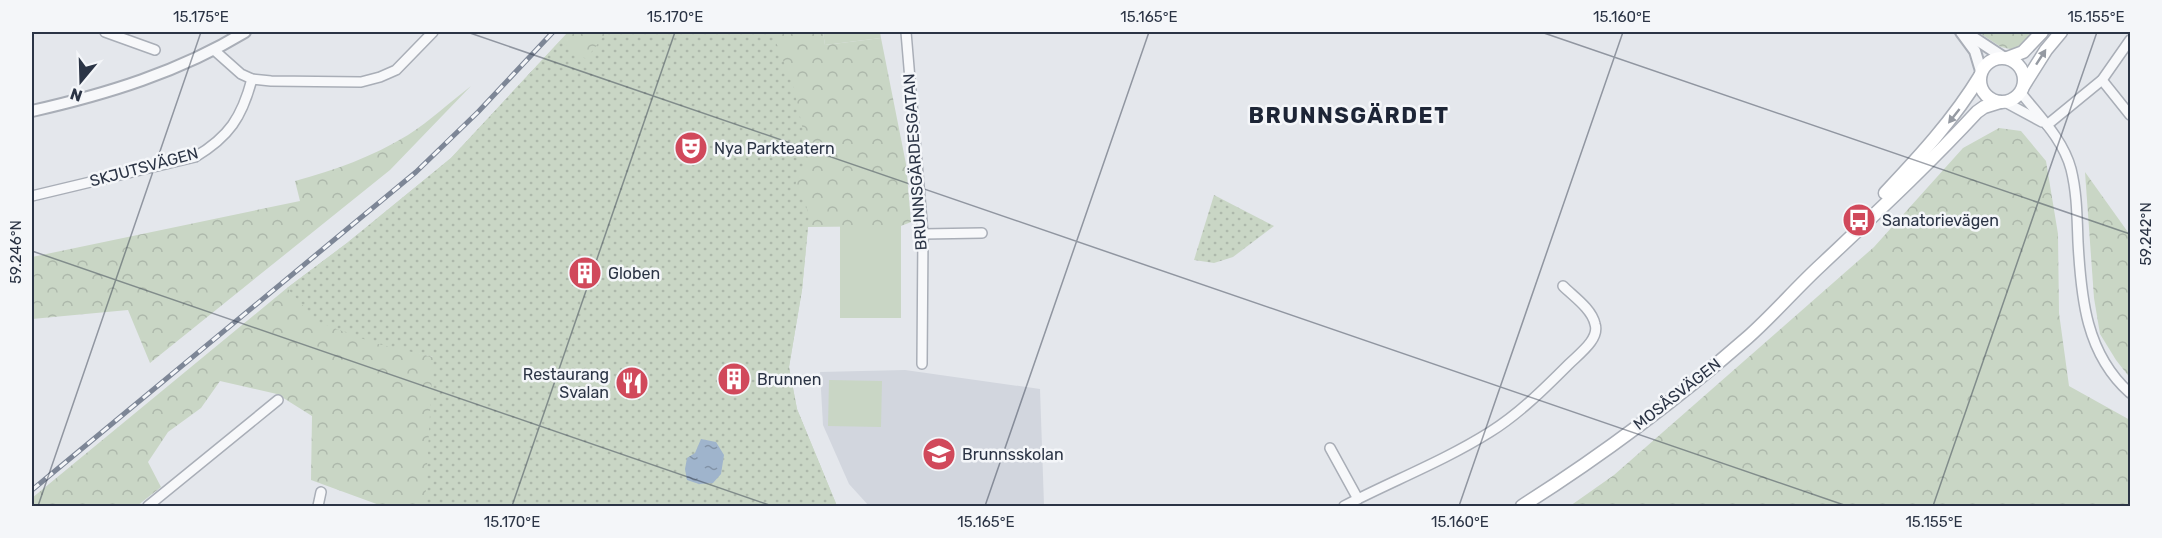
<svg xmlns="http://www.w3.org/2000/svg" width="2162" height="538" viewBox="0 0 2162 538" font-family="Rubik,sans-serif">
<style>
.built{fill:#d2d6de}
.grass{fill:#c9d6c5}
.forest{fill:url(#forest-crowns)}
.park{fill:url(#park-dots)}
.water{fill:url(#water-ripples)}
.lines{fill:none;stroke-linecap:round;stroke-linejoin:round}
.minor-casing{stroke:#a9aeb7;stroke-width:12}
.tertiary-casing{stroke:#a9aeb7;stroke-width:14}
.secondary-casing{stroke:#a9aeb7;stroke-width:15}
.minor{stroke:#f7f8fa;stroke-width:9}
.tertiary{stroke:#f7f8fa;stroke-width:10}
.secondary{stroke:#fff;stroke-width:12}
.rail-casing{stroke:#7d8696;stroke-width:5}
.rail{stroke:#f4f6f9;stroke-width:3;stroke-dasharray:9;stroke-linecap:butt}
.oneway{fill:#959aa2}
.ticks{fill:none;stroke:#2b3445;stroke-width:1.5;stroke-opacity:0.45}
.labels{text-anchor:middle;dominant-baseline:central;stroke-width:5;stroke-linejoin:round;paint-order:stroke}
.poi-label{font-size:16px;fill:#2b3445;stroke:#f4f6f9;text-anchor:start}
.street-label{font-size:16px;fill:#2b3445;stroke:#f4f6f9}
.district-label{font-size:22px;font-weight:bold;letter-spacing:1.5px;fill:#1d2536;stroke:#f4f6f9}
.neatline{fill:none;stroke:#2b3445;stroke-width:2}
.ticks-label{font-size:15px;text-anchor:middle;fill:#2b3445}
</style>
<defs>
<pattern id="forest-crowns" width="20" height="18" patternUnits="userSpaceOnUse" patternTransform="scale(1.5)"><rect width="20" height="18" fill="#c9d6c5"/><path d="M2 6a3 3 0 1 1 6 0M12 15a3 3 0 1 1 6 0" fill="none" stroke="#adb8ab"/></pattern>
<pattern id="park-dots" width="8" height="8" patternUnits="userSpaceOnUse" patternTransform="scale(1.5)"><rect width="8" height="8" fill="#c9d6c5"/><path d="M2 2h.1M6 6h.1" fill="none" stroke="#adb8ab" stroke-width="1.8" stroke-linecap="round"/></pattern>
<pattern id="water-ripples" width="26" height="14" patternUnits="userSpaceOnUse" patternTransform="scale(1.5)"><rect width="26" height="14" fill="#9fb4cc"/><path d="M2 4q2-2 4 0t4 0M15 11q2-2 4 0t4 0" fill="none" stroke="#8293a7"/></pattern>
</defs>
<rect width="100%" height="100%" fill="#e4e7ec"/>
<polygon class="built" points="905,370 1040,389 1044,505 1042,506 869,506 849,484 823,425 820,372"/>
<g class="grass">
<polygon points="823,32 880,32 881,38 825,45"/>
<polygon points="840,225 901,226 901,318 840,318"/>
<polygon points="829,380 882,381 881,427 828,426"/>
</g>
<g class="forest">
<polygon points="568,32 823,32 825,45 881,38 906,164 911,222 901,226 808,227 802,290 789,367 797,409 837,506 758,430 360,337 433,357 530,506 382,506 311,480 312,416 277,394 220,381 201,408 168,432 148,462 161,487 137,506 32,506 32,498 287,288 347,243 451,158"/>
<polygon points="1978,32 2034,32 2014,50 2001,47"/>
<path d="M471,86L390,170L150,363L128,310L32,319V257L300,201L295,181C335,170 372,157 408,135C430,121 450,102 471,86Z"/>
<polygon points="1999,128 2021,131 2046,161 2058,234 2059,313 2069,386 2130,420 2130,506 1570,506 1614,475 1874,247 1963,148"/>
<polygon points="2085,172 2130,235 2130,378 2116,360 2100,334 2094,298"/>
</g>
<g class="park">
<polygon points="607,32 772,32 794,88 806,145 804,167 796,182 795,190 804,198 809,216 802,290 789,367 797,409 837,506 425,506 433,357 374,343 318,322 287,288 347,243 451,158 560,41 586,59"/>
<polygon points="1214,195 1274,226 1233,257 1214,263 1194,260"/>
</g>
<polygon class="water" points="701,439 716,442 724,455 721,474 713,483 699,484 687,480 685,469 687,458 695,453"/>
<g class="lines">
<g class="minor-casing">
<g id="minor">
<polyline points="105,32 155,50"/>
<polyline points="906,32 923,234 922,364"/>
<polyline points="214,50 241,74 252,79 271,81 361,82 380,77 396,70 433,32"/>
<polyline points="2102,80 2130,115"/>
<path d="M2021,93C2039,116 2063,139 2071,169C2077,193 2077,217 2078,242C2081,298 2086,354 2130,393"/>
<polyline points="2005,102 2042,122"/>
<polyline points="2047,125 2102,80 2130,40"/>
<path d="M32,196L195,157C229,137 242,117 252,79"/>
<polyline points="923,234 982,233"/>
<polyline points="1330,448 1358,499"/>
<polyline points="148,506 278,400"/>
<polyline points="318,506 321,492"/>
<path d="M1344,506C1392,481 1444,461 1490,432C1519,414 1545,388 1569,364C1579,354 1600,339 1595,324C1592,309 1573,296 1563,286"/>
</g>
</g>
<g class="tertiary-casing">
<g id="tertiary">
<polyline points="1961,32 1975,51 1981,71"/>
<polyline points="1965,32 2003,57"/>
<path d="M32,111C107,94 179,72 245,32"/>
</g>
</g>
<g class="secondary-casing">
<g id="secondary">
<circle cx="2002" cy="80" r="22"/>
<polyline points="2007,58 2023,52 2042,32"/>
<polyline points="2024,85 2046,50 2061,32"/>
<path d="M1885,193C1919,157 1954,119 1980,76"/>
<path d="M1522,506C1601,456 1676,400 1747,338C1773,315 1796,288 1821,265C1874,215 1927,166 1977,112L1984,107L2000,102"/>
</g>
</g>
<use href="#minor" class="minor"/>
<use href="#tertiary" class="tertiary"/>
<use href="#secondary" class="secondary"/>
<g class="rail-casing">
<polyline id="rail" points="32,490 416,172 478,112 553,32"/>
</g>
<use href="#rail" class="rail"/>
</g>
<defs><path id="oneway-solid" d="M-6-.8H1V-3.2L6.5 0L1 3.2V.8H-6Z" transform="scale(1.5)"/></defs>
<g class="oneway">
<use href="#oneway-solid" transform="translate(2041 57) rotate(-57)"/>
<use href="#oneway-solid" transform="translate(1954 116) rotate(128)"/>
</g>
<path class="ticks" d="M467,32L1847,506M1541,32L2130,234M32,251L772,506M38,506L201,32M512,506L675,32M985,506L1149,32M1459,506L1623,32M1933,506L2097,32"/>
<defs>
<g id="theatre-disc" transform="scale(1.725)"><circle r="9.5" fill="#d1495b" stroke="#f4f6f9"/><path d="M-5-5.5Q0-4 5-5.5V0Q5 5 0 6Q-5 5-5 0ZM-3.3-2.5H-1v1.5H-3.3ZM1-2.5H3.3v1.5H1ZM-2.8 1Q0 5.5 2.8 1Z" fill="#fff"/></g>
<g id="bus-disc" transform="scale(1.725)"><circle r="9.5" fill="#d1495b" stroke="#f4f6f9"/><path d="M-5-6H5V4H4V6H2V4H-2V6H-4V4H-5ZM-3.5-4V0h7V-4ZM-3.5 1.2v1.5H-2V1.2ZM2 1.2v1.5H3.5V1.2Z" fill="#fff"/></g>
<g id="building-disc" transform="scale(1.725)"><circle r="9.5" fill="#d1495b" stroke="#f4f6f9"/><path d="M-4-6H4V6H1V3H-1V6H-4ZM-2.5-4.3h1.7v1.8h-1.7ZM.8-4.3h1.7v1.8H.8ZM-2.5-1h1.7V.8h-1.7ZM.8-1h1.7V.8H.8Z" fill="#fff"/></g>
<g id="restaurant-disc" transform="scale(1.725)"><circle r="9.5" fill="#d1495b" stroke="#f4f6f9"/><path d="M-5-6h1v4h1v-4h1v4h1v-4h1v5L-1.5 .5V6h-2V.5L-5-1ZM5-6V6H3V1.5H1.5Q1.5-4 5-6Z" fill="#fff"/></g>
<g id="school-disc" transform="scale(1.725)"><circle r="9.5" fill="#d1495b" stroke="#f4f6f9"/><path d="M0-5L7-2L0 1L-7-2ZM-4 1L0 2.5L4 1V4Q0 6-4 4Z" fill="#fff"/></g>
</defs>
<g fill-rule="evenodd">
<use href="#theatre-disc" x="691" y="148"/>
<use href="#bus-disc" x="1859" y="220"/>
<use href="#building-disc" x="585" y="273"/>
<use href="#building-disc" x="734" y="379"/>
<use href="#restaurant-disc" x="632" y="383"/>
<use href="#school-disc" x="939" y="454"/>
</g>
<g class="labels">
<g class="poi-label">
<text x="714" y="148">Nya Parkteatern</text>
<text x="1882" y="220">Sanatorievägen</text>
<text x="608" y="273">Globen</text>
<text x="609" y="374" text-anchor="end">Restaurang<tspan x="609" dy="18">Svalan</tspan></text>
<text x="757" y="379">Brunnen</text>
<text x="962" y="454">Brunnsskolan</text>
</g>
<g class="street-label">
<text transform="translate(915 162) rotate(-94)">BRUNNSGÄRDESGATAN</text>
<text transform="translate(144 167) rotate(-15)">SKJUTSVÄGEN</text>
<text transform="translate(1677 394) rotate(-38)">MOSÅSVÄGEN</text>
</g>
<g class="district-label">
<text x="1349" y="115">BRUNNSGÄRDET</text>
</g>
</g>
<rect width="2162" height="538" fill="none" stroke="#f4f6f9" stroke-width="66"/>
<g transform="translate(81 81) rotate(199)" stroke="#f4f6f9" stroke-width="4.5" paint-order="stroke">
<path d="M0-4.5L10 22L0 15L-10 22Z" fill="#2b3445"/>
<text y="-9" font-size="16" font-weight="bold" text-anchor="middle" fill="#2b3445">N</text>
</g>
<rect x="33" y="33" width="2096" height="472" class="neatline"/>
<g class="ticks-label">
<text x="201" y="22">15.175°E</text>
<text x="675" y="22">15.170°E</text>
<text x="1149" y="22">15.165°E</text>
<text x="1622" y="22">15.160°E</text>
<text x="2096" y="22">15.155°E</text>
<text transform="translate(2146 234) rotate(-90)" y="5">59.242°N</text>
<text transform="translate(16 252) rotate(-90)" y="5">59.246°N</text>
<text x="512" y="527">15.170°E</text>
<text x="986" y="527">15.165°E</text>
<text x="1460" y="527">15.160°E</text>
<text x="1934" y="527">15.155°E</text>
</g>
</svg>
